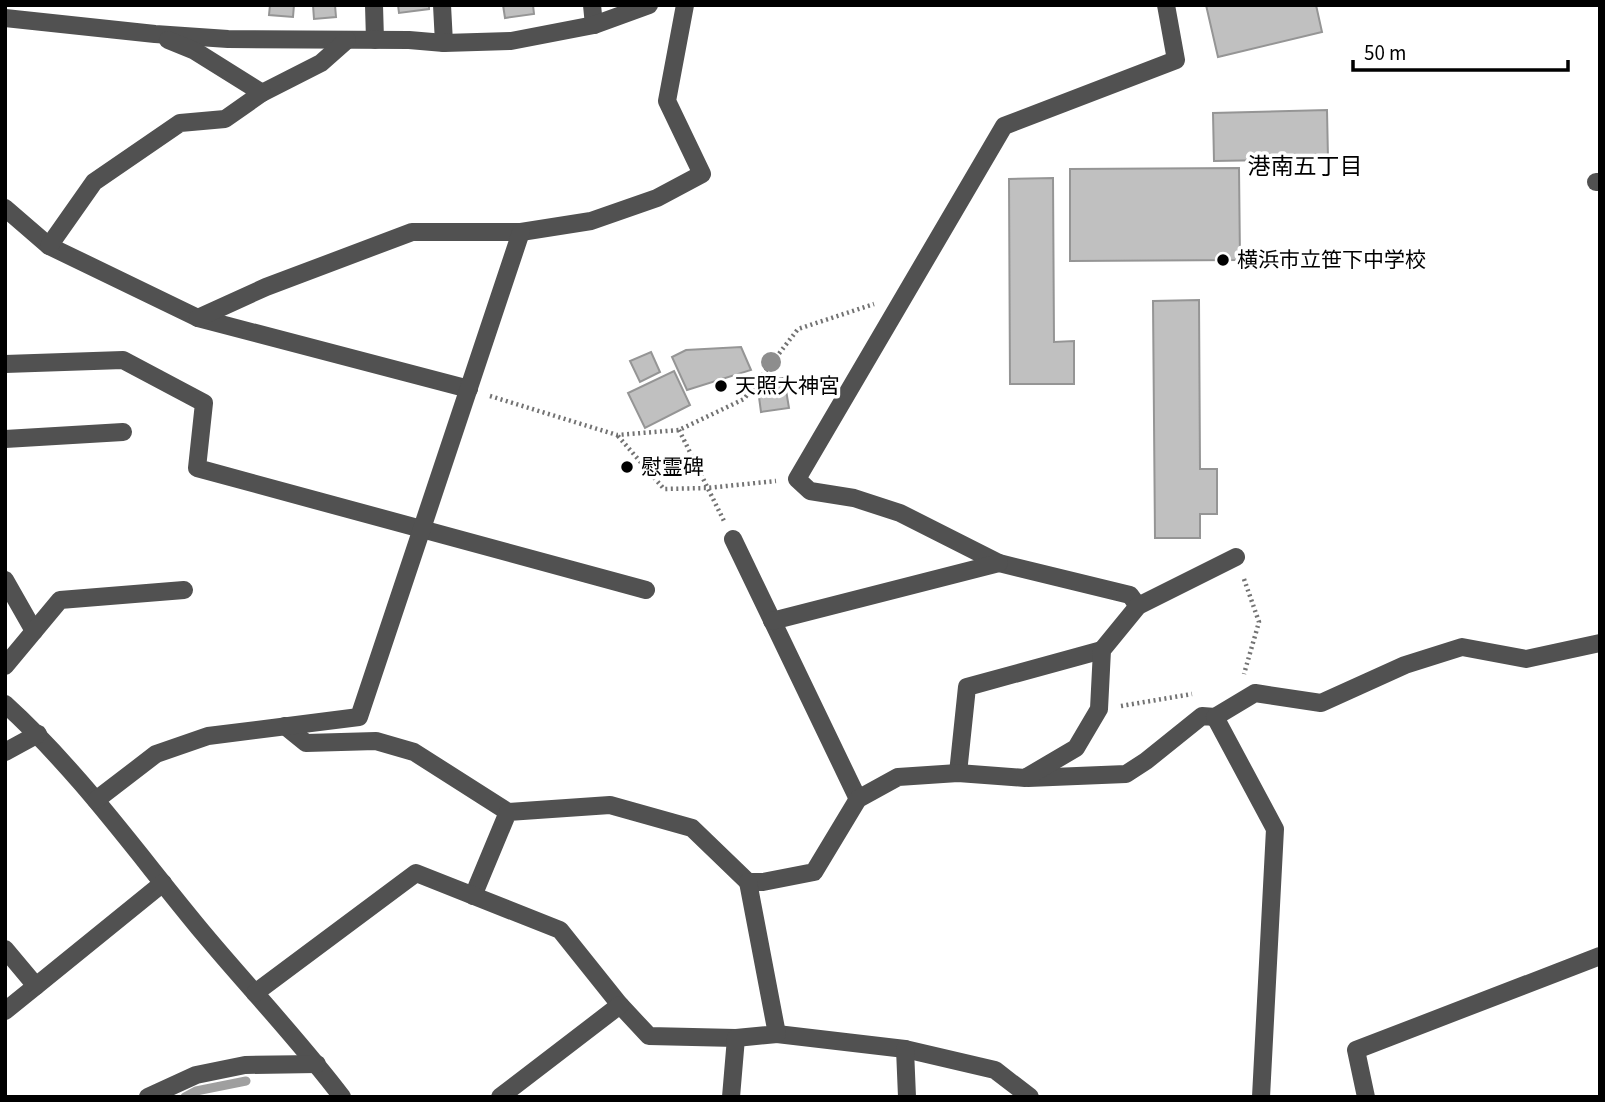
<svg xmlns="http://www.w3.org/2000/svg" width="1605" height="1102" viewBox="0 0 1605 1102" font-family="'Source Sans 3','Noto Sans JP',sans-serif">
<style>
.lines{fill:none;stroke-linecap:round;stroke-linejoin:round}
.stream{stroke:#9f9f9f;stroke-width:9}
.building{fill:#c0c0c0;stroke:#959595;stroke-width:2}
.path{stroke:#737373;stroke-width:4.5;stroke-dasharray:2 3.5;stroke-linecap:butt}
.minor{stroke:#515151;stroke-width:18}
.tree{fill:#8d8d8d}
.poi-dot{fill:#000;stroke:#fff;stroke-width:2.5}
.labels{text-anchor:middle;dominant-baseline:central;stroke-width:7;stroke-linejoin:round;paint-order:stroke}
.poi-label{font-size:21px;fill:#000;stroke:#fff;text-anchor:start}
.neighbourhood-label{font-size:23px;fill:#000;stroke:#fff}
</style>
<rect width="100%" height="100%" fill="#fff"/>
<g class="lines">
<polyline class="stream" points="185,1097 196,1091 246,1081"/>
</g>
<g class="building">
<polygon points="270,5 294,5 293,17 269,15"/>
<polygon points="313,5 335,5 336,17 314,19"/>
<polygon points="398,5 429,5 429,9 399,13"/>
<polygon points="503,5 533,5 534,14 505,18"/>
<polygon points="1206,5 1316,5 1322,32 1218,57"/>
<polygon points="1327,110 1328,159 1214,161 1213,113"/>
<polygon points="1239,168 1240,260 1070,261 1070,169"/>
<polygon points="1053,178 1054,342 1074,341 1074,384 1010,384 1009,179"/>
<polygon points="1199,300 1200,469 1217,469 1217,514 1200,514 1200,538 1155,538 1153,301"/>
<polygon points="741,347 751,370 687,390 672,357 686,350"/>
<polygon points="651,352 660,372 640,382 630,361"/>
<polygon points="674,371 690,405 645,428 628,393"/>
<polygon points="784,378 789,408 761,412 757,382"/>
</g>
<g class="lines">
<g class="path">
<polyline points="490,396 617,435 679,430 744,399 798,329 874,304"/>
<polyline points="679,430 724,521"/>
<polyline points="618,436 664,489 707,488 776,481"/>
<polyline points="1244,579 1259,622 1244,674"/>
<polyline points="1121,706 1192,694"/>
</g>
<g class="minor">
<polyline points="374,5 375,40"/>
<polyline points="442,5 444,43"/>
<polyline points="592,5 594,25"/>
<polyline points="5,18 155,34 228,39 409,40 444,43 511,41 594,25 649,5"/>
<polyline points="262,93 321,63 347,40"/>
<polyline points="1596,182 1600,182"/>
<polyline points="5,208 49,246 198,318 469,389"/>
<polyline points="49,246 94,182 180,123 225,119 262,93 195,51 168,40"/>
<polyline points="198,318 266,287 412,232 521,232 591,221 657,198 702,174 667,101 685,5"/>
<polyline points="5,364 123,360 204,403 197,468 646,590"/>
<polyline points="5,439 123,432"/>
<polyline points="733,539 858,799"/>
<polyline points="5,580 34,631"/>
<polyline points="1138,606 1130,595 999,563 900,513 854,498 810,491 797,479 1004,126 1176,60 1166,5"/>
<polyline points="772,621 999,563"/>
<polyline points="5,666 60,600 184,590"/>
<path d="M5,704C80,772 139,856 204,934C250,989 299,1040 342,1097"/>
<polyline points="285,726 306,743 376,741 414,752 508,812"/>
<polyline points="5,752 38,734"/>
<polyline points="958,773 967,687 1102,650"/>
<polyline points="1028,778 1126,774 1146,761 1202,716 1215,717"/>
<polyline points="96,800 156,754 208,736 359,717 521,232"/>
<polyline points="473,896 508,812 610,805 692,828 748,882 763,882 814,872 858,799 898,777 958,773 1025,778 1076,748 1099,709 1102,650 1138,606 1236,557"/>
<polyline points="5,949 36,986 5,1011"/>
<polyline points="36,986 163,883"/>
<polyline points="255,993 416,873 560,930 620,1005 649,1036 736,1038"/>
<polyline points="777,1034 905,1049 995,1070 1030,1097"/>
<polyline points="905,1049 907,1097"/>
<polyline points="148,1097 196,1075 245,1065 317,1064"/>
<polyline points="500,1097 620,1005"/>
<polyline points="731,1097 736,1038 777,1034 748,882"/>
<polyline points="1261,1097 1275,829 1215,717 1255,693 1321,703 1405,665 1462,647 1526,659 1600,643"/>
<polyline points="1366,1097 1356,1050 1600,956"/>
</g>
</g>
<circle class="tree" cx="771" cy="362" r="10"/>
<g class="poi-dot">
<circle cx="1223" cy="260" r="7"/>
<circle cx="721" cy="386" r="7"/>
<circle cx="627" cy="467" r="7"/>
</g>
<g class="labels">
<g class="poi-label">
<text x="1237" y="260">横浜市立笹下中学校</text>
<text x="735" y="386">天照大神宮</text>
<text x="641" y="467">慰霊碑</text>
</g>
<g class="neighbourhood-label">
<text x="1305" y="166">港南五丁目</text>
</g>
</g>
<rect width="1605" height="1102" fill="none" stroke="#000000" stroke-width="14"/>
<path d="M1353 60v10h215v-10" fill="none" stroke="#000000" stroke-width="3.5"/>
<text x="1364" y="60" font-size="21" fill="#000000" stroke="#ffffff" stroke-width="5" paint-order="stroke">50 m</text>
</svg>
